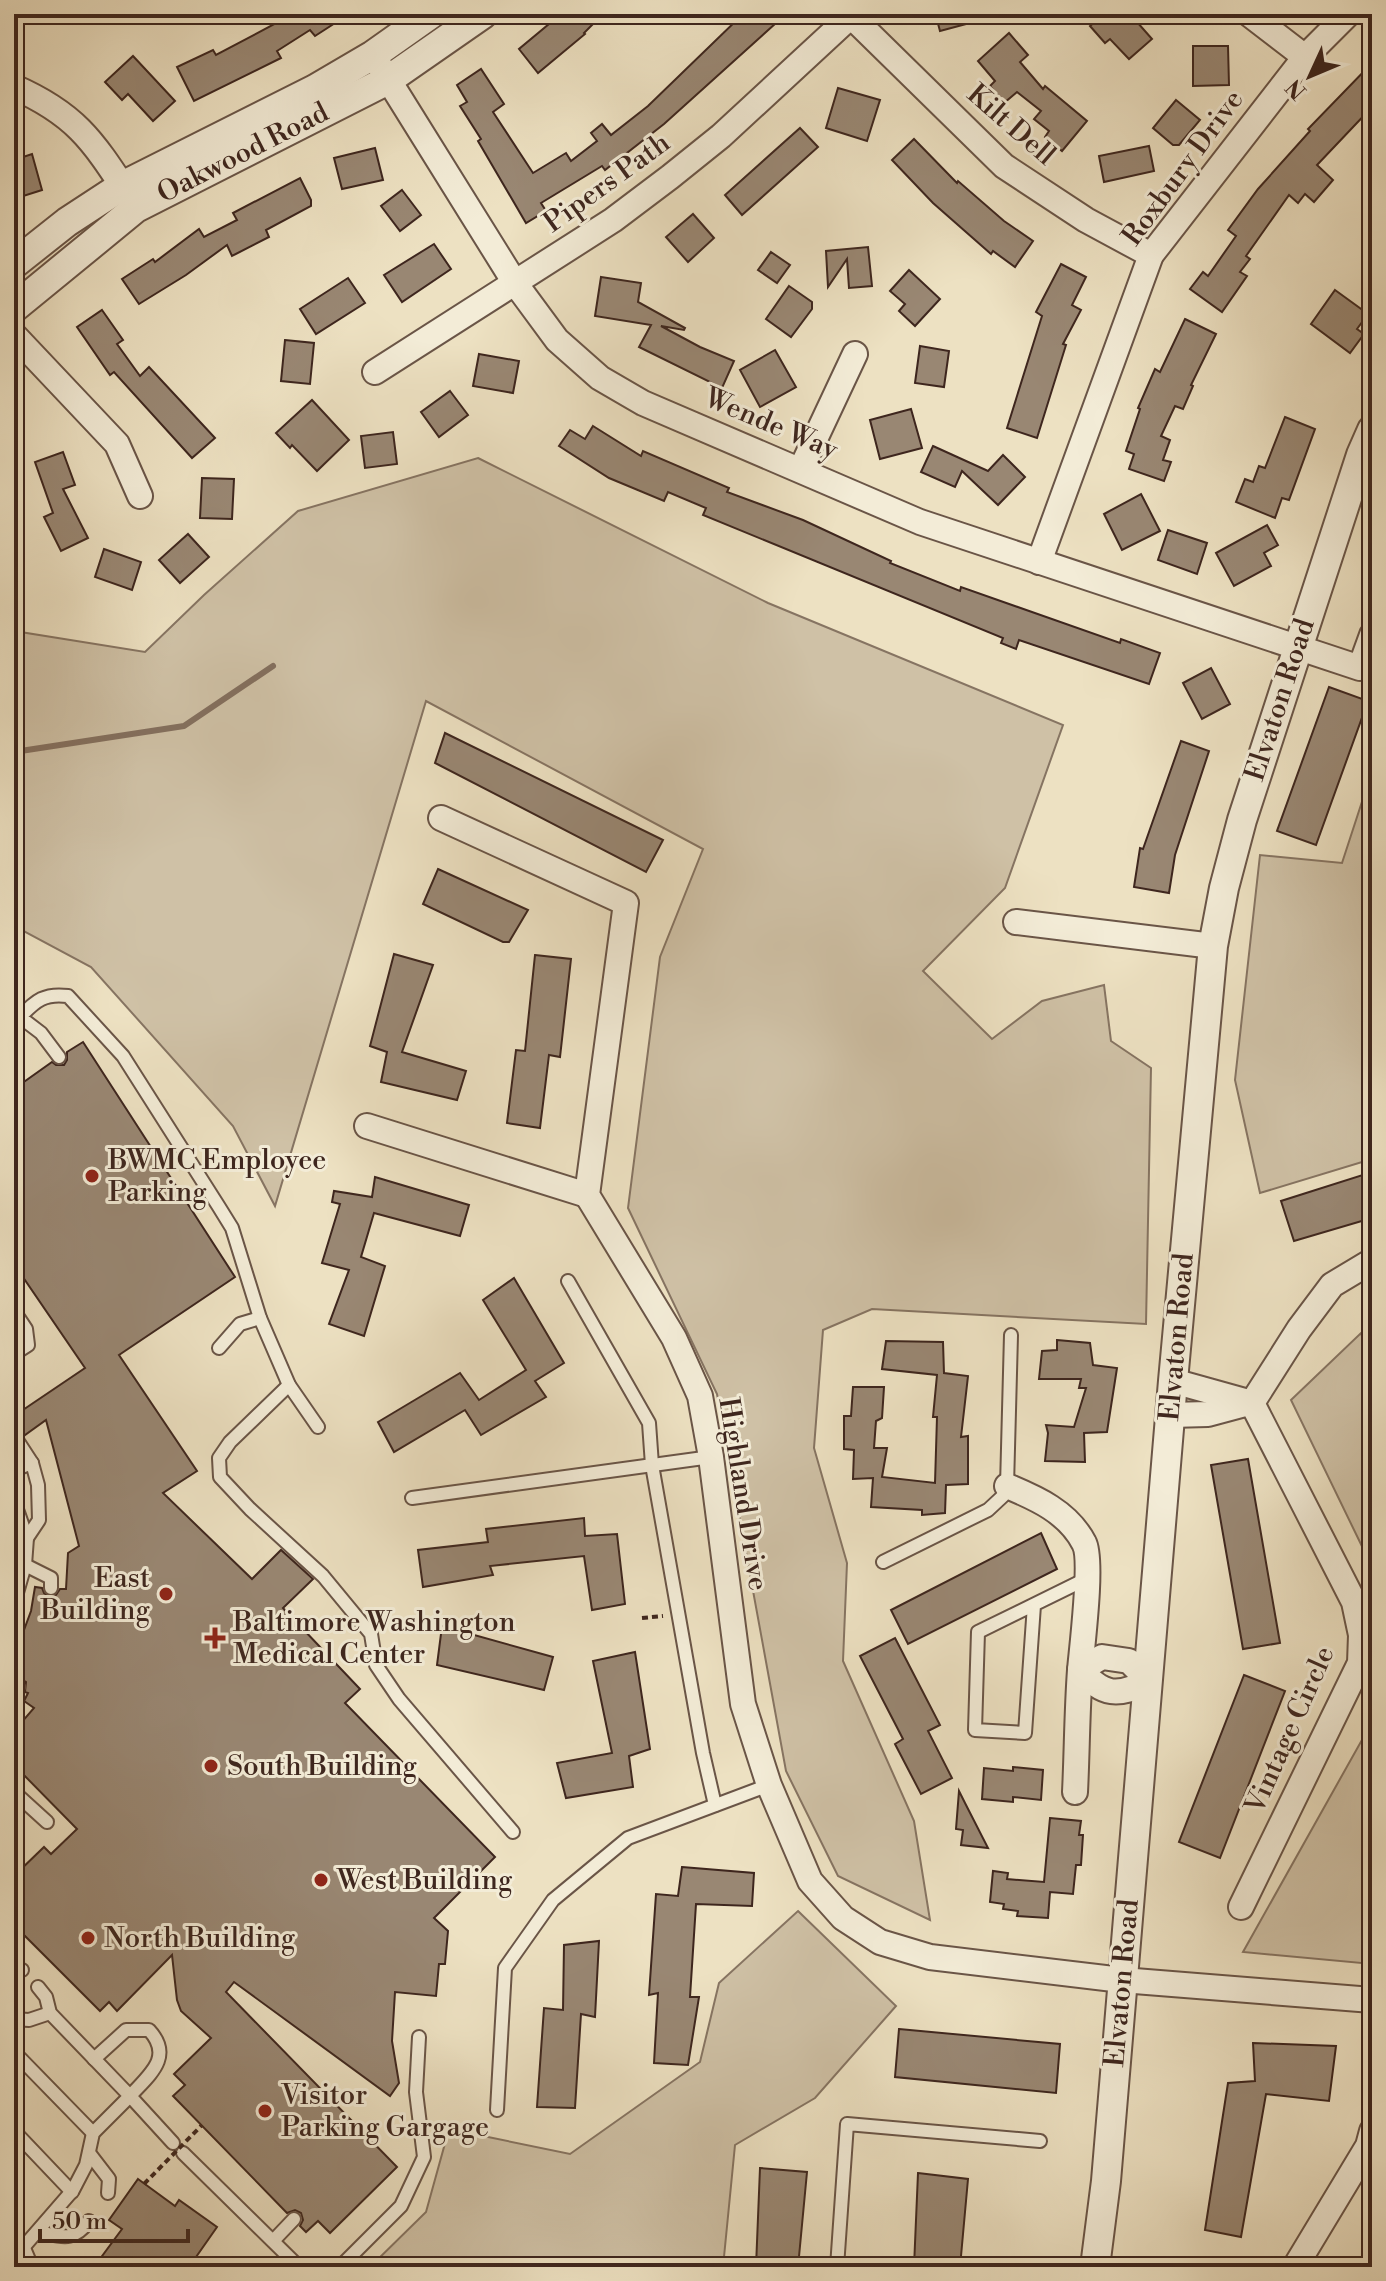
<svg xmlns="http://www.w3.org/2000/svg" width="1386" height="2281" viewBox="0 0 1386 2281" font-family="'Libre Bodoni',serif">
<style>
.green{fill:#cfc1a6;stroke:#867462;stroke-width:2}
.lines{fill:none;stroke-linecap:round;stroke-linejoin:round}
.stream{stroke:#84705f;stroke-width:6}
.building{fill:#998773;stroke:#3e261e;stroke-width:2}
.service-casing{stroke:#6a5547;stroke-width:16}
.minor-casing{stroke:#6a5547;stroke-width:28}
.tertiary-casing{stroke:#6a5547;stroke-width:32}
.path{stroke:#3e261e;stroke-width:4;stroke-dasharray:6 4;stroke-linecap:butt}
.service{stroke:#f3ecd7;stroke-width:12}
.minor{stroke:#f3ecd7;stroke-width:24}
.tertiary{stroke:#f3ecd7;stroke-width:28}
.path-bridge{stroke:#3e261e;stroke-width:4;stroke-dasharray:6 4;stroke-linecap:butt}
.poi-dot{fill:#8f2418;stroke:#f3ecd7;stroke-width:3}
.labels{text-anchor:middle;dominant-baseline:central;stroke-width:6;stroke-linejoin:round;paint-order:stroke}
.street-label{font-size:28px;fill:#3e261e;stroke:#f3ecd7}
.poi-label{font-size:28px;fill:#3e261e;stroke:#f3ecd7;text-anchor:start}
</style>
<rect width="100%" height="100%" fill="#ede1c2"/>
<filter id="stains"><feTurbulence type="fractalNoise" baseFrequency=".0025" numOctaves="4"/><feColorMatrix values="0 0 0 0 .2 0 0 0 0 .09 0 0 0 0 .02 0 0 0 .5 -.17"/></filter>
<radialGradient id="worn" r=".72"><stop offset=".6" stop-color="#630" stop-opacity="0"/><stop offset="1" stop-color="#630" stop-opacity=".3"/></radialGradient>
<g class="green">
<polygon points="478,458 768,603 1063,725 1005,888 923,971 992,1039 1042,1001 1104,985 1111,1041 1151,1068 1146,1324 872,1309 823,1330 814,1448 847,1563 843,1661 914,1821 930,1920 838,1876 786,1771 717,1394 628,1208 660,957 703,849 426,701 275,1206 233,1126 91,967 14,926 14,631 145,652 204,595 298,511"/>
<polygon points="1372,771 1372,1159 1260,1193 1235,1080 1260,855 1342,863"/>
<polygon points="1361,1333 1372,1371 1372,1567 1291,1400"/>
<polygon points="1372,1722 1372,1964 1243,1952"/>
<polygon points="798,1911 896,2006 815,2098 735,2145 723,2267 370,2267 426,2212 449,2129 570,2154 700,2062 719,1983"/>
</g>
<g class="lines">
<polyline class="stream" points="14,752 184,726 273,666"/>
</g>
<g class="building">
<polygon points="277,14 349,14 315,36 310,30 277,51 281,58 194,101 177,67 213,50 216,55 282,20"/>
<polygon points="561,14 603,14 584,33 585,34 538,73 519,49"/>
<polygon points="743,14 786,14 664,124 605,170 602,166 541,203 546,211 526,223 478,141 481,139 460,106 467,102 457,85 481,69 504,104 493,112 533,173 566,153 571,161 597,141 591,133 602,124 611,135 648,106"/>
<polygon points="945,14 985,14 985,19 940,31 936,16"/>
<polygon points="1104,14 1130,14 1152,39 1129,59 1110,39 1105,43 1090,26"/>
<polygon points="1009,33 1028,55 1020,62 1043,89 1045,86 1087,121 1062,151 1045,137 1049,131 1034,119 1041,111 1017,92 1004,103 990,86 995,81 978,61"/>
<polygon points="1193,46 1228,46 1229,85 1193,86"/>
<polygon points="133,56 175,101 153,121 128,94 122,100 105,82"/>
<polygon points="1372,63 1372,107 1317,165 1333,180 1314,202 1305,194 1298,203 1289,195 1246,256 1250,259 1240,272 1247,276 1222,312 1190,289 1203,272 1208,276 1236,236 1228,230 1258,189 1310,131 1308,129"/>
<polygon points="838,88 880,100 867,141 826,128"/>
<polygon points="1176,100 1200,120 1179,145 1173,145 1153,128"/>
<polygon points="800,128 818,147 742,215 725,195"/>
<polygon points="914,139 957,183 958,181 1004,221 1033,241 1015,267 993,251 991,254 933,203 892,160"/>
<polygon points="1149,146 1154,171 1104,182 1099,156"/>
<polygon points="375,148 383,180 342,189 334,158"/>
<polygon points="32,154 42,190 14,199 14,160"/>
<polygon points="300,178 311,200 311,206 266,230 269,237 232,256 227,245 186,275 139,304 122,279 153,259 155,262 199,229 204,237 237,220 233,213"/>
<polygon points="402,190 421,215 400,231 381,206"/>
<polygon points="693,214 714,238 688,262 666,237"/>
<polygon points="434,244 451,269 402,302 384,275"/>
<polygon points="868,247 872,286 849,288 847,259 828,287 826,251"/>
<polygon points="771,252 790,265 777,283 758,270"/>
<polygon points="1061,264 1086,277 1072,305 1081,310 1063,344 1066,345 1037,438 1007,428 1042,316 1036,312"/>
<polygon points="909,270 940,299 915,326 899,311 905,304 890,291"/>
<polygon points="601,277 641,283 638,302 685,328 684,330 661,326 700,347 734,361 722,388 639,347 651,325 595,316"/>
<polygon points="348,278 365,303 316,334 300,309"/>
<polygon points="789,286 812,302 812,309 791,337 766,319"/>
<polygon points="1335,290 1368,314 1357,329 1364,334 1350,353 1311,324"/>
<polygon points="102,310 123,340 117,344 140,376 149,367 215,438 192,458 114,372 110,375 77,327"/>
<polygon points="1185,319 1216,334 1191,385 1193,386 1183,409 1175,406 1161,436 1170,440 1163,460 1171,462 1164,481 1129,469 1134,454 1126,451 1140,409 1138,408 1155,369 1160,372"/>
<polygon points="285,340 314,343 310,384 281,381"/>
<polygon points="920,346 949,351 944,387 915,383"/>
<polygon points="775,350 796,387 760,407 740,370"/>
<polygon points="479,354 519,361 513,393 473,386"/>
<polygon points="450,391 468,415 439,437 421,412"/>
<polygon points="312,400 349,440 317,471 292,445 290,448 276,433"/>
<polygon points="911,409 922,448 880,459 870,420"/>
<polygon points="1285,417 1315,429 1289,500 1282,498 1275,518 1236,502 1245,479 1253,482 1259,466 1265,468"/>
<polygon points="593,426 641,456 643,451 729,488 727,492 803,520 891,561 890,563 960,591 961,587 1120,643 1121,639 1160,653 1149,684 1019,640 1016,649 1001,643 1003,638 703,515 706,508 668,492 664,501 609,478 559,446 570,430 585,439"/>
<polygon points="393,432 397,464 365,468 361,436"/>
<polygon points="933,446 988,471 1003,455 1025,477 998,505 962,471 955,487 921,472"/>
<polygon points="63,452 75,485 63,489 88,538 61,551 44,517 53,513 35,462"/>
<polygon points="202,478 234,479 232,519 200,518"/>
<polygon points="1141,494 1160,531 1122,550 1104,514"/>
<polygon points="1267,525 1278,545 1264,553 1271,566 1234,586 1216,553"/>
<polygon points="1168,530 1207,543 1197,574 1158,560"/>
<polygon points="188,534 209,557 180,583 159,560"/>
<polygon points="104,549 141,562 132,590 95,577"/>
<polygon points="1211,668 1230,704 1202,719 1183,683"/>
<polygon points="1329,687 1368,701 1316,845 1277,831"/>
<polygon points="445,733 663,840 646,872 435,763"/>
<polygon points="1181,741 1209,751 1175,855 1169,893 1134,887 1140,848 1143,849"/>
<polygon points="438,869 528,910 509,942 503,942 423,904"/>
<polygon points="394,954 433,965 402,1052 466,1071 457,1100 381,1082 387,1052 370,1046"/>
<polygon points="535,955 571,959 560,1057 549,1055 540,1128 507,1123 516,1050 525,1051"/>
<polygon points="83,1042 235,1277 119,1355 197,1471 163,1493 252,1579 281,1550 313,1579 283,1608 360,1689 345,1703 495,1857 434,1918 448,1931 445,1964 439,1964 436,1996 395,1992 392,2041 399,2083 390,2096 234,1982 226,1992 397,2167 330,2233 318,2221 306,2232 300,2226 303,2220 301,2213 295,2210 287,2213 173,2096 185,2085 174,2074 211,2038 181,2011 177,2000 172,1955 117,2011 109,2002 100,2011 14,1925 14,1876 44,1847 51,1854 77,1829 14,1765 14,1731 34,1708 24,1701 28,1693 25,1692 26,1682 21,1679 14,1679 14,1657 31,1611 35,1587 42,1588 44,1593 50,1597 56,1595 60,1589 66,1589 68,1553 79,1546 46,1420 25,1435 20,1432 14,1432 14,1416 85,1368 14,1264 14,1089 52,1062 56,1065 64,1065 67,1060 67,1052"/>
<polygon points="1372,1172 1372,1218 1294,1241 1281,1201"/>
<polygon points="375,1177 469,1205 460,1236 374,1213 361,1257 385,1266 364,1336 329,1324 349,1270 322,1263 340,1204 332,1202 334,1191 372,1197"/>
<polygon points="514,1278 564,1363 535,1381 546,1397 481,1435 465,1410 394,1452 378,1422 460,1373 479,1400 526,1370 483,1300"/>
<polygon points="1057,1340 1090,1343 1093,1365 1117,1368 1107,1432 1084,1433 1085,1462 1045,1461 1048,1433 1046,1425 1074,1427 1086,1388 1079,1388 1081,1379 1039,1379 1042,1351 1057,1350"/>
<polygon points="886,1341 943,1342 944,1373 968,1376 961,1437 968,1436 968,1484 946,1485 945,1513 922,1515 922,1510 871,1507 873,1478 853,1479 854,1450 844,1449 844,1416 851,1416 853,1387 884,1387 882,1418 876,1421 874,1448 887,1448 882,1477 935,1483 937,1417 933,1417 937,1375 882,1369"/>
<polygon points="1248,1459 1280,1643 1243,1649 1211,1465"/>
<polygon points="584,1518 585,1536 617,1534 625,1604 592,1610 584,1556 490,1566 493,1575 423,1587 418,1550 488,1542 486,1529"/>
<polygon points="1041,1533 1057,1569 908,1644 891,1610"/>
<polygon points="442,1626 553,1657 544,1690 437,1665"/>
<polygon points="895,1638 940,1725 928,1731 952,1778 921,1794 895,1744 903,1739 860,1656"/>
<polygon points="635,1652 650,1749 629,1756 633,1787 566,1798 557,1763 612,1753 593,1661"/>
<polygon points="1244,1675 1285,1691 1220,1858 1179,1842"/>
<polygon points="1013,1767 1043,1770 1041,1800 1013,1797 1013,1802 982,1799 984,1768 1013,1771"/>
<polygon points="959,1791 965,1803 988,1848 961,1845 963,1830 956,1829"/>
<polygon points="1050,1818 1081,1821 1079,1835 1083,1835 1081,1865 1076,1865 1073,1894 1050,1892 1048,1918 1017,1916 1018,1911 1003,1909 1004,1904 990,1902 993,1871 1008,1873 1007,1879 1044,1882"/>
<polygon points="682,1867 754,1873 752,1906 696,1904 690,1997 699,1997 688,2065 654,2063 658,1993 649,1995 656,1894 678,1896"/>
<polygon points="599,1941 595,2017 581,2014 575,2108 537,2107 544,2008 563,2010 564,1945"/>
<polygon points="899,2029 1060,2044 1056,2093 895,2077"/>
<polygon points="1253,2043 1336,2046 1329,2101 1266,2094 1241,2237 1205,2230 1228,2083 1255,2081"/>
<polygon points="760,2168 807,2172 798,2267 756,2267"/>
<polygon points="918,2173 968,2179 960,2267 914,2267"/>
<polygon points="138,2179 175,2206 179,2200 217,2227 189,2267 94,2267 122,2229 109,2220"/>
</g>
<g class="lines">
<g class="service-casing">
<g id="service">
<path d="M59,1057L41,1033L20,1017C36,1000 45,993 68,996L123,1056L219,1207L232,1228L260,1318L289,1385L318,1427"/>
<polyline points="568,1281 649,1423 652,1465 703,1753 715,1805"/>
<polyline points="14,1311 26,1329 28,1345 14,1354"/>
<polyline points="219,1348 240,1324 260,1318"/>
<polyline points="289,1385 230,1442 219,1458 220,1477 250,1509 323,1576 356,1616 371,1634 376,1665 399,1699 513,1832"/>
<polyline points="17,1440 32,1463 38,1485 39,1520 27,1538"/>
<polyline points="14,1470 32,1463"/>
<polyline points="412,1498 711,1457"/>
<polyline points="14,1501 27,1538 25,1565 14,1603"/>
<polyline points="883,1562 988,1510 1003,1496 1007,1486 1011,1335"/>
<polyline points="14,1563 25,1565 51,1578 51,1588"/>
<polyline points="1034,1605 1025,1733 975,1730 978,1632 1086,1579"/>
<polyline points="14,1690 18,1687"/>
<polyline points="14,1792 47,1822"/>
<polyline points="14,1969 22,1970"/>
<polyline points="14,2019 29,2020 50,2013"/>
<polyline points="14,2052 93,2133"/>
<path d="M94,2059L126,2030H149C174,2057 149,2075 130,2096L173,2143"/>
<polyline points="497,2110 505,1968 553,1900 628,1838 769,1785"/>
<polyline points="14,2131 72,2192"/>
<polyline points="89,2153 109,2179 108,2193"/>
<polyline points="183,2153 299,2267"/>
<path d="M37,2232C61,2236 73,2243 89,2221"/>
<polyline points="273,2241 294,2219"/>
<polyline points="24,2248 32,2267"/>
<polyline points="14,2258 73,2190 86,2165 93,2133 130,2096 50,2013 46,1997 38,1987"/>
<polyline points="340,2267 401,2206 424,2157 416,2092 419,2037"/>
<polyline points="837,2267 847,2124 1040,2141"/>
</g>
</g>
<g class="minor-casing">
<g id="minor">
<polyline points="1249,14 1305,57"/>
<polyline points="851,16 1004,166 1086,220 1151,255"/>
<polyline points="373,55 515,283 557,340 600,378 643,403 920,522 1360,668 1372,635"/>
<path d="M14,87C78,115 94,143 131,199"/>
<polyline points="14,335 117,444 140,496"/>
<polyline points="375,372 613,220 670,177 721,136 853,14"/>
<polyline points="801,469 855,354"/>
<polyline points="1039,562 1151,255 1305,57 1348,14"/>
<polyline points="441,818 626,903 587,1195 674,1338 700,1396 711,1457 743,1704 769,1785 810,1881 843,1918 880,1942 930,1957 1122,1980 1372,2000"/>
<polyline points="1016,922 1213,946"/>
<polyline points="367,1126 587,1195"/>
<polyline points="1173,1381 1252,1403 1354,1602 1361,1635 1360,1663 1241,1907"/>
<polyline points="1252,1403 1299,1329 1332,1285 1372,1261"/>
<polyline points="1170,1415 1208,1414 1249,1403"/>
<path d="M1007,1486C1036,1498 1068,1512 1084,1543C1093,1559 1082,1647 1080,1670C1077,1711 1077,1752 1075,1792"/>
<path d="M1102,1657L1129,1661L1149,1681C1117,1697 1104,1696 1080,1670Z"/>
<polyline points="1295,2267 1368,2146 1372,2131"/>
</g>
</g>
<g class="tertiary-casing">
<g id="tertiary">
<polyline points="14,264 67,222 122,186 315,89 373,55 431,14"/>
<polyline points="14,308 136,208 388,80 483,14"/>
<polyline points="1095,2267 1106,2181 1173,1381 1213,946 1224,888 1242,820 1361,455 1372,430"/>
</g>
</g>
<polyline class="path" points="642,1618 663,1616"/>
<use href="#service" class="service"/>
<use href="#minor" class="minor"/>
<use href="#tertiary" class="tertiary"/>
<polyline class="path-bridge" points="144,2184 202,2125"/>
</g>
<g class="poi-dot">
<circle cx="92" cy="1176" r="8"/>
<circle cx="166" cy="1594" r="8"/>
<path d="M211 1626h8v8h8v8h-8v8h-8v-8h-8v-8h8z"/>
<circle cx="211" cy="1766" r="8"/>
<circle cx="321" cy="1880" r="8"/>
<circle cx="88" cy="1938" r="8"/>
<circle cx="265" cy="2111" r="8"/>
</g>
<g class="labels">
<g class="street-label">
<text transform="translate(1011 125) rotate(41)">Kilt Dell</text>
<text transform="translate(243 153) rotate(-27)">Oakwood Road</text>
<text transform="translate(1183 168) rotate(-54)">Roxbury Drive</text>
<text transform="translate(607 183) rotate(-36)">Pipers Path</text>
<text transform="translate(771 424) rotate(23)">Wende Way</text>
<text transform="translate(1280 700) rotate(-72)">Elvaton Road</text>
<text transform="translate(1177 1337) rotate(-85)">Elvaton Road</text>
<text transform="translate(743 1494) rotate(81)">Highland Drive</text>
<text transform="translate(1290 1730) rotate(-66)">Vintage Circle</text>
<text transform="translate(1122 1983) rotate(-85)">Elvaton Road</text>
</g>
<g class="poi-label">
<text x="108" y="1160">BWMC Employee<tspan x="108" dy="32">Parking</tspan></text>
<text x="150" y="1578" text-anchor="end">East<tspan x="150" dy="32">Building</tspan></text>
<text x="233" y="1622">Baltimore Washington<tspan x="233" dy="32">Medical Center</tspan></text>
<text x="227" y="1766">South Building</text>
<text x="337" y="1880">West Building</text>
<text x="104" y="1938">North Building</text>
<text x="281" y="2095">Visitor<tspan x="281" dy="32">Parking Gargage</tspan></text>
</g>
</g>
<rect width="1386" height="2281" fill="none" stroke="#ede1c2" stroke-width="48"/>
<rect x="16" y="16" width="1354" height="2249" fill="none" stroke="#3e261e" stroke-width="4"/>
<rect x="24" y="24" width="1338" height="2233" fill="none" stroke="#3e261e" stroke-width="2"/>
<g transform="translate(1310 76) rotate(226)" stroke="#f3ecd7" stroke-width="6" paint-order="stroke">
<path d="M0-6L14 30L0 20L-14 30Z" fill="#3e261e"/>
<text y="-12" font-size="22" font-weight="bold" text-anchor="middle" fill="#3e261e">N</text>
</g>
<path d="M40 2229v12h148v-12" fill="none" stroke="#3e261e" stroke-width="4"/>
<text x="52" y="2229" font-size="24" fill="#3e261e" stroke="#f3ecd7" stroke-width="6" paint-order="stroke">50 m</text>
<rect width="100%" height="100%" filter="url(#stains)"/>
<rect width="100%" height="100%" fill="url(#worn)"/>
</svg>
